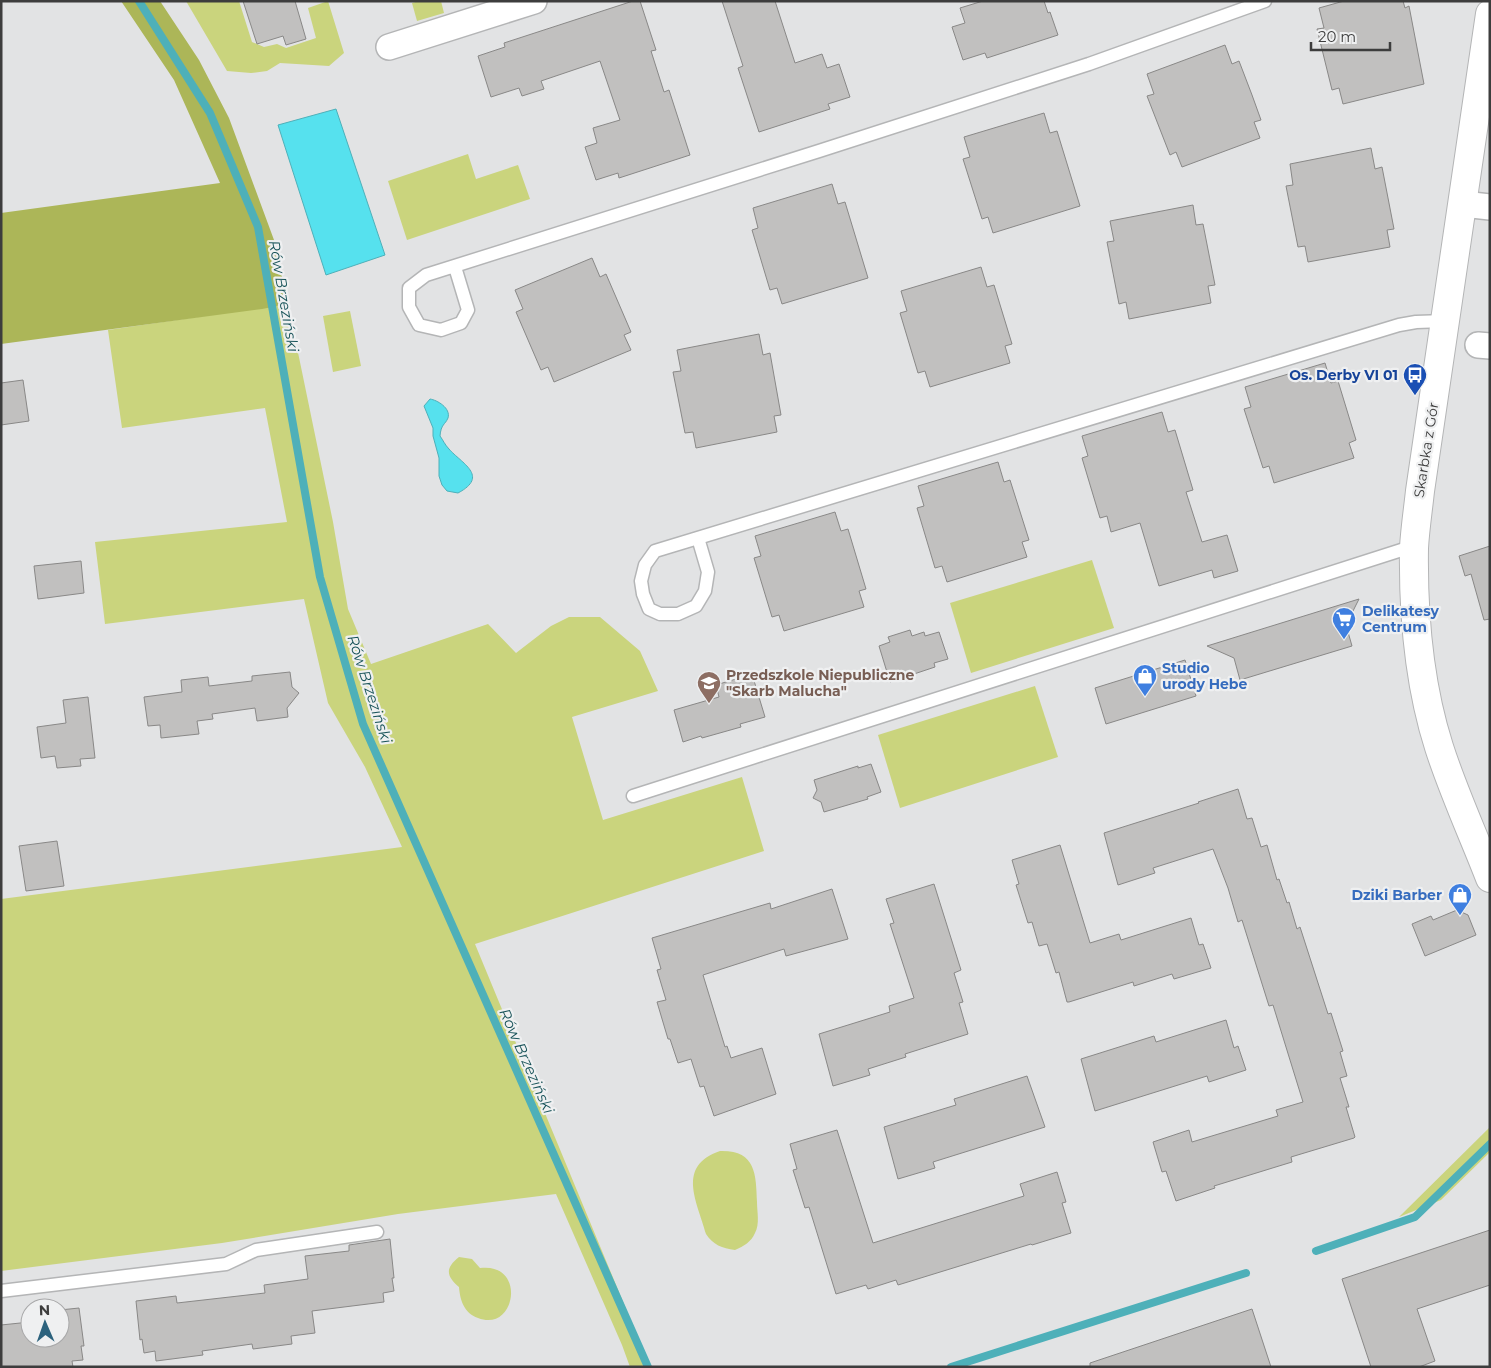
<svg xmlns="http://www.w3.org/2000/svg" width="1491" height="1368" viewBox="0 0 1491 1368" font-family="Montserrat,sans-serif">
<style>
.green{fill:#cad47d}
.forest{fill:#acb658}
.water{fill:#56e1ee;stroke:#4eb0b9}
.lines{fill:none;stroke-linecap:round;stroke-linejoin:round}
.stream{stroke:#4eb0b9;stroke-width:8}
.building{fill:#c1c0bf;stroke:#898887}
.service-casing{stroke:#b4b5b6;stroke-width:15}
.minor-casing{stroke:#b4b5b6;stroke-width:28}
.tertiary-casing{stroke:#b4b5b6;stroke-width:30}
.service{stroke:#fff;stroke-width:12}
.minor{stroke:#fff;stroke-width:25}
.tertiary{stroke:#fff;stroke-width:28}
.labels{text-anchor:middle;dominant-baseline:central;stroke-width:4.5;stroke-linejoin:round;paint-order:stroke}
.transit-label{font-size:14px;font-weight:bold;fill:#164399;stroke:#eff0f1;text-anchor:end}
.street-label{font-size:14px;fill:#3d3d3d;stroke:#eff0f1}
.shop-label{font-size:14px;font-weight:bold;fill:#366cbe;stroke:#eff0f1;text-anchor:start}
.education-label{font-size:14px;font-weight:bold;fill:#785e54;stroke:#eff0f1;text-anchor:start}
.water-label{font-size:15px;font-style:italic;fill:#185359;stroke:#eff0f1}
</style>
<rect width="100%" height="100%" fill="#e2e3e4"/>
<g class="green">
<polygon points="186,1 239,1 252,42 264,47 277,44 286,48 316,38 308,8 328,1 344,53 329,66 280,63 267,71 251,73 227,71"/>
<polygon points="419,1 441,1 444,13 417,21 412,3"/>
<polygon points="468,154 476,179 518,165 530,199 407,240 388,181"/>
<polygon points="288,304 333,522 348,609 371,664 488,624 516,653 551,626 569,617 600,617 640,651 658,691 572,717 603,820 742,777 764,851 475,944 650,1367 630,1367 622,1345 556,1194 398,1214 222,1243 1,1271 1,899 402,847 365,767 328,703 304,599 105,624 95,542 287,522 265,408 122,428 108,330"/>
<polygon points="350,311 361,366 333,372 323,316"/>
<polygon points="1092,560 1114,628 971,673 950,603"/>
<polygon points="1035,686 1058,757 900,808 878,735"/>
<polygon points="1490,1127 1490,1152 1441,1200 1399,1217"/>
<path d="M720,1151C756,1150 756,1174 757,1202C757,1212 760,1224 755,1233C751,1242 744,1246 735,1250C722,1248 713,1245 706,1234C697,1201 676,1166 720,1151Z"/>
<path d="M459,1257L472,1259L480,1268C527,1262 516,1333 478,1318C464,1313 460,1300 459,1287C446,1276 445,1268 459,1257Z"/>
</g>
<polygon class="forest" points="121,1 160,1 199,60 229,118 274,240 288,304 262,309 1,344 1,213 220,183 174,80"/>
<g class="water">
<polygon points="336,109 385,255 326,275 278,125"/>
<path d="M430,399C437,400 451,408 448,418C445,425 441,424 440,436C443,440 445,445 449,449C461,463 490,476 458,493L447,491L442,485L439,476V458L433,436V428L424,406Z"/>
</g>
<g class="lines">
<g class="stream">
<polyline points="139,1 210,113 258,227 320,577 363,724 648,1367"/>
<polyline points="1316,1251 1415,1217 1490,1144"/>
<polyline points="951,1367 1246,1273"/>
</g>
</g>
<g class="building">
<polygon points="243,1 295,1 306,39 286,45 283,36 257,44"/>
<polygon points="633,1 640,1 656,50 651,51 664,92 669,90 690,155 619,178 618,173 596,180 585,147 597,143 593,128 620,120 600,61 541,81 544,89 522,96 519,88 491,97 478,56 505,47 504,43"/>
<polygon points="722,1 775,1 795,63 822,54 827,68 839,64 850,97 828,104 830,109 759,132 738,68 743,66"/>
<polygon points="983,1 1044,1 1048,13 1050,12 1058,35 987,58 985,53 963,60 952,27 965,23 960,8"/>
<polygon points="1344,1 1403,1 1405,8 1409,6 1424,84 1343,104 1339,88 1332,90 1317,29 1324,28 1319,8"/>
<polygon points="1225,45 1232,64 1239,61 1252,95 1261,120 1254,122 1260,138 1182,167 1176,152 1170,155 1147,96 1154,94 1147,74"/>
<polygon points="1044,113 1050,133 1057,131 1080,206 993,233 988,217 982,219 963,159 970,157 964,137"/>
<polygon points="1371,148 1375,169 1382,167 1394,229 1387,230 1390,247 1308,262 1305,246 1298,247 1286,186 1293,185 1290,164"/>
<polygon points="832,184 838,204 845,202 868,278 782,304 777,288 770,290 752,230 758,228 753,208"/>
<polygon points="1193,205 1196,225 1203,224 1215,285 1208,286 1211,303 1129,319 1126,302 1119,304 1107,242 1114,241 1110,221"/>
<polygon points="592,258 600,277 606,274 631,332 624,335 631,350 554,382 548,367 541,370 516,312 523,309 515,290"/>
<polygon points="981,267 987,287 994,285 1012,344 1005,346 1010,363 930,387 925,371 918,373 900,313 907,311 901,291"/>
<polygon points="759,334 763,355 770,353 781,415 774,416 777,432 696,448 693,432 685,433 673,372 681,371 677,350"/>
<polygon points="1325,363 1331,383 1338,381 1356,440 1349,443 1354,458 1274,483 1269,466 1263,468 1244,409 1251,407 1245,387"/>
<polygon points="23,380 29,421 1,425 1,383"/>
<polygon points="1162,412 1168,432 1175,430 1193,490 1186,492 1202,542 1227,535 1238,571 1214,578 1212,570 1159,586 1140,523 1111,532 1107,516 1100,518 1082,458 1088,456 1082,436"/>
<polygon points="998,462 1004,482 1010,480 1029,540 1022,542 1027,557 947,582 942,566 935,568 917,508 924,506 918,486"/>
<polygon points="835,512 841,531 848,529 866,589 859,591 864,607 784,631 779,615 772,617 754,558 761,556 755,536"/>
<polygon points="1490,546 1490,619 1484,620 1471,574 1465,576 1459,556"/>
<polygon points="81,561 84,593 38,599 34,566"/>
<polygon points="1359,599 1346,625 1352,646 1240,680 1234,658 1207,646"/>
<polygon points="910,630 912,636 924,632 925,636 939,632 948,659 934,663 935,667 890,682 879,646 890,642 888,637"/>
<polygon points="1185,660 1196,696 1106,724 1095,688"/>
<polygon points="290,672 292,687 299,693 287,708 288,717 257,721 255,708 212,714 213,719 197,721 199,734 161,738 160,725 148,726 144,697 182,692 181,680 208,677 209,686 252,681 252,676"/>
<polygon points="752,674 765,717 740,724 741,727 702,738 701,736 683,742 674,710 719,697 716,685"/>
<polygon points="88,697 95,758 80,759 81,766 57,768 55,756 41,758 37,727 66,723 63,700"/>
<polygon points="871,764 881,792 867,797 868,799 824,812 821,802 813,798 817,790 814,780 858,766 858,768"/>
<polygon points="1238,789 1247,819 1252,818 1261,847 1267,845 1277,880 1279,879 1287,903 1289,902 1297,929 1300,927 1328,1014 1331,1013 1343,1051 1340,1052 1347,1076 1340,1078 1349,1107 1346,1107 1355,1137 1354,1138 1291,1157 1292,1162 1214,1186 1215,1188 1176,1201 1166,1171 1162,1172 1153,1142 1189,1130 1192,1142 1278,1116 1276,1110 1303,1102 1273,1005 1269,1006 1242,920 1238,922 1228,888 1213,849 1153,868 1155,873 1118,885 1104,833 1199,803 1198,802"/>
<polygon points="57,841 64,886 26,891 19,846"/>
<polygon points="1060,845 1090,943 1119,934 1121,940 1191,918 1199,945 1203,944 1211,968 1174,979 1172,974 1134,986 1133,982 1069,1002 1067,1002 1059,972 1056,973 1047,944 1039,946 1032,922 1028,923 1016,885 1019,884 1012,860"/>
<polygon points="934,884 961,970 954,973 963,1002 959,1003 968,1034 905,1054 906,1057 868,1069 870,1075 833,1086 819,1034 890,1012 889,1006 914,998 890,924 894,923 886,899"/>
<polygon points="832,889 848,939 786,956 784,949 703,975 725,1047 727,1046 731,1058 762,1048 776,1094 714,1116 704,1086 700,1087 691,1059 678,1063 670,1039 668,1039 657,1002 666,1000 657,970 661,969 652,938 770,903 771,909"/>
<polygon points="1457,910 1468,915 1476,935 1425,956 1412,924 1431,916 1433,920"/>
<polygon points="1226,1020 1234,1048 1238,1046 1246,1070 1209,1082 1207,1076 1095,1111 1081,1059 1154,1036 1156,1042"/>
<polygon points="1027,1076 1045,1127 933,1162 935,1168 898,1179 884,1127 956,1105 954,1099"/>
<polygon points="837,1130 873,1243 1024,1196 1020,1184 1057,1172 1066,1202 1062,1203 1071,1233 1032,1245 1031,1244 898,1285 896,1280 868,1289 866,1285 836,1294 809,1207 805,1208 793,1170 797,1169 790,1144"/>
<polygon points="1490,1230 1490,1285 1417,1309 1435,1361 1419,1367 1371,1367 1342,1279"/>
<polygon points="390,1239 394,1278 392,1278 394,1291 383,1293 384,1302 312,1311 315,1333 291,1336 292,1344 253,1349 252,1344 202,1351 203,1355 156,1361 155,1351 144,1353 142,1339 140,1340 136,1301 176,1296 177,1303 265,1293 264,1285 308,1279 305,1256 349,1251 349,1245"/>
<polygon points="79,1308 84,1346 81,1346 83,1360 72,1361 73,1367 1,1367 1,1325 30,1322 30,1338 60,1338 60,1310"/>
<polygon points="1252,1309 1271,1367 1090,1367 1090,1363"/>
</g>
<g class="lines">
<g class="service-casing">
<g id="service">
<polyline points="455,267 468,310 461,323 441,330 419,325 409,307 409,288 426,275 819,151 1089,64 1265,1"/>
<polyline points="698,538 708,572 705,591 696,606 678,614 660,614 649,609 643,594 641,581 645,565 655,551 1399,325 1416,322 1445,321"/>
<polyline points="633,796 1414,546"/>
<polyline points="1,1291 226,1264 256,1250 377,1232"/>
</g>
</g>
<g class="minor-casing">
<g id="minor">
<polyline points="389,47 534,1"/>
<polyline points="1463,204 1490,207"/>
<polyline points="1478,345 1490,346"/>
</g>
</g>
<g class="tertiary-casing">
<path id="tertiary" d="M1490,14L1420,491C1418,510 1415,529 1414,548C1413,614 1419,684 1439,747C1453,791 1473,834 1490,878"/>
</g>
<use href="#service" class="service"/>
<use href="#minor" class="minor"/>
<use href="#tertiary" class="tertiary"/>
</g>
<defs>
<g id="bus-pin" transform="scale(1.25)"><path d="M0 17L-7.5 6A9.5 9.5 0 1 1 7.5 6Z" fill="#1a4fb4" stroke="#eff0f1"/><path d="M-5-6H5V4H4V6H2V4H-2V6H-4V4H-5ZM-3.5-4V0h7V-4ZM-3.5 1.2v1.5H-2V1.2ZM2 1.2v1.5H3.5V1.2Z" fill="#fff"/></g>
<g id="supermarket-pin" transform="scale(1.25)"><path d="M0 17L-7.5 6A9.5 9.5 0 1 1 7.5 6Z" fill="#3f7fe0" stroke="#eff0f1"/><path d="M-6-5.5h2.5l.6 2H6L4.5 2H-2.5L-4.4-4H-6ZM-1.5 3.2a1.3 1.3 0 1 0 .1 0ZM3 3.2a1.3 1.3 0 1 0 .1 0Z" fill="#fff"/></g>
<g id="shop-pin" transform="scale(1.25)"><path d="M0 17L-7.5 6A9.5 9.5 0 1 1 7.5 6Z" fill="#3f7fe0" stroke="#eff0f1"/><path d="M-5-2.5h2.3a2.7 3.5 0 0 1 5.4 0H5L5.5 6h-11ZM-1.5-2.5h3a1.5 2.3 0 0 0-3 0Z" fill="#fff"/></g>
<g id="school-pin" transform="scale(1.25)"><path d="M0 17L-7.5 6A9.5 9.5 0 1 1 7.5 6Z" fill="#8d6e63" stroke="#eff0f1"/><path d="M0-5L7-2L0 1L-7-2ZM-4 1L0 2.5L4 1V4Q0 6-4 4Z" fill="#fff"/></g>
</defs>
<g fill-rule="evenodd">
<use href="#bus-pin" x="1415" y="375"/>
<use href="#supermarket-pin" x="1344" y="619"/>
<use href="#shop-pin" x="1145" y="676"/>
<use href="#school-pin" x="709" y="683"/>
<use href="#shop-pin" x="1460" y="895"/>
</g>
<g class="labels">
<g class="transit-label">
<text x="1398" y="375">Os. Derby VI 01</text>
</g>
<g class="street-label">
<text transform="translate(1426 450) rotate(-81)">Skarbka z Gór</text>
</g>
<g class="shop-label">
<text x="1362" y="611">Delikatesy<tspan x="1362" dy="16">Centrum</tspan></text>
<text x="1162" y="668">Studio<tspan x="1162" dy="16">urody Hebe</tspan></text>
<text x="1442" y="895" text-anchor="end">Dziki Barber</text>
</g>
<g class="education-label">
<text x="726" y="675">Przedszkole Niepubliczne<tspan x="726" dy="16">"Skarb Malucha"</tspan></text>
</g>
<g class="water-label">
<text transform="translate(284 296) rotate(80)">Rów Brzeziński</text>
<text transform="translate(370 689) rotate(72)">Rów Brzeziński</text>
<text transform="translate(527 1061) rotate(66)">Rów Brzeziński</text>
</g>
</g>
<rect width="1491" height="1368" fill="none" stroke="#3d3d3d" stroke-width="5"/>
<g transform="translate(45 1323) rotate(358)"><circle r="24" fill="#eff0f1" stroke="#a8a8a9"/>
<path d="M0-4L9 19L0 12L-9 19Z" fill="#2c627d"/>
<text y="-8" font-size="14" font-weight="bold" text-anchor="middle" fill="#3d3d3d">N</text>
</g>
<path d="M1311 42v8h79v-8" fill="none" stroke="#3d3d3d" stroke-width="2.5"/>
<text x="1318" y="42" font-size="15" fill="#3d3d3d" stroke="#eff0f1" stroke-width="4" paint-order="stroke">20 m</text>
</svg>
